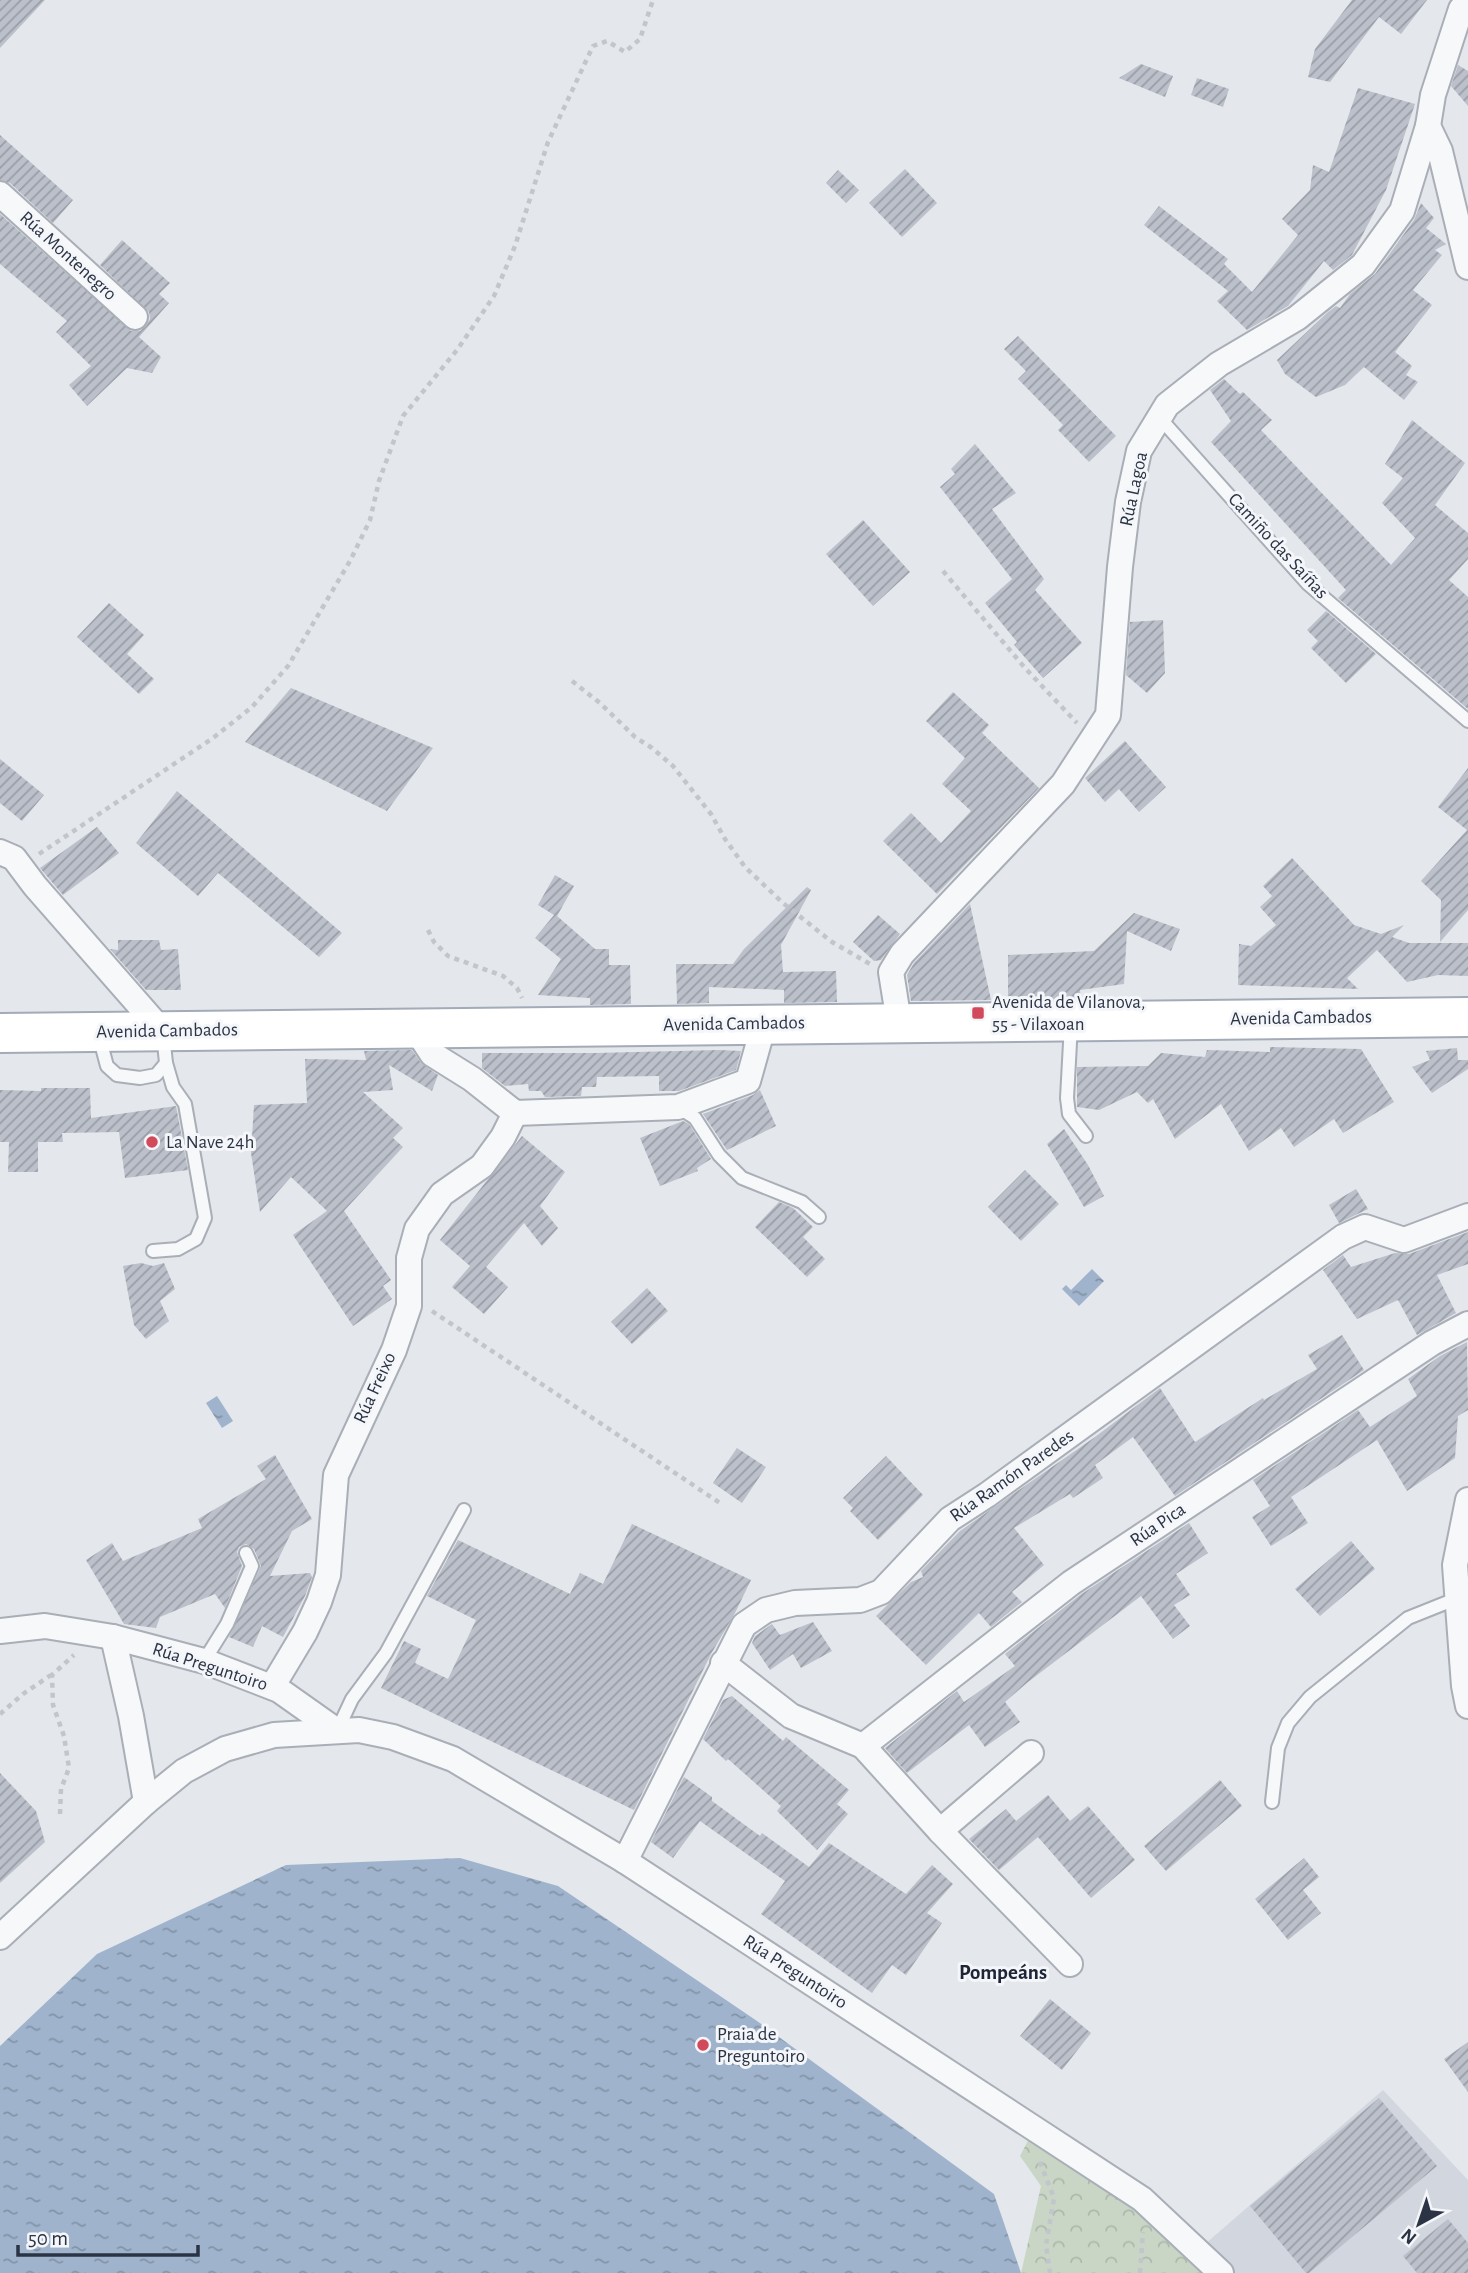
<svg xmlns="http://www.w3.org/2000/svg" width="1468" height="2273" viewBox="0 0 1468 2273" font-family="'Alegreya Sans',sans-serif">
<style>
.built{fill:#d2d6de}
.park{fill:url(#park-crowns)}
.water{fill:url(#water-ripples)}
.building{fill:url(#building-hatch)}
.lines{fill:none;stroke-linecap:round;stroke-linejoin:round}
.lane-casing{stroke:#a9aeb7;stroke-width:16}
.street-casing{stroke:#a9aeb7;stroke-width:28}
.primary-casing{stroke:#a3abb8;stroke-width:42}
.path{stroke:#c2c5cb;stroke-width:4.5;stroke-dasharray:5 5;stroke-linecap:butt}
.lane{stroke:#f7f8fa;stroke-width:12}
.street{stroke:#f7f8fa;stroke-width:24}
.primary{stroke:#fff;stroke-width:38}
.poi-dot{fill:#d1495b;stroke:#f4f6f9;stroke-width:2.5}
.labels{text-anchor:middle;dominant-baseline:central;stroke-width:6;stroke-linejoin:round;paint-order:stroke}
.street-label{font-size:19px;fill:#2b3445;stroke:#f4f6f9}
.poi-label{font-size:19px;fill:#2b3445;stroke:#f4f6f9;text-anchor:start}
.neighbourhood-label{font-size:21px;font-weight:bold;fill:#1d2536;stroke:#f4f6f9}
</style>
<defs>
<pattern id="park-crowns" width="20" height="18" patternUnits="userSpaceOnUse" patternTransform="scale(1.75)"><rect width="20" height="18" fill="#c9d6c5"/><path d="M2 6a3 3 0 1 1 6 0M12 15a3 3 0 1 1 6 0" fill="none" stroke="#adb8ab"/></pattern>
<pattern id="water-ripples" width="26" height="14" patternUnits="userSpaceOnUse" patternTransform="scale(1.75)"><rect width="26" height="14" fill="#9fb4cc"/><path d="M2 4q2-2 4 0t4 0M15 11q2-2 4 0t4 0" fill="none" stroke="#8293a7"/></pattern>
<pattern id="building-hatch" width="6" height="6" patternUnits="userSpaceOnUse" patternTransform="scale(1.75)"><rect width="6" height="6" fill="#bbc0ca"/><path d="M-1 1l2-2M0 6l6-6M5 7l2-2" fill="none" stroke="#989da6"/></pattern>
</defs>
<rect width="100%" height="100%" fill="#e4e7ec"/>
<polygon class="built" points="1383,2090 1468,2180 1468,2273 1220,2273 1197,2251"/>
<polygon class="park" points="1034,2129 1220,2273 1021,2273 1041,2186 1020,2156"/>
<g class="water">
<polygon points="1092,1269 1104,1281 1079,1306 1062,1289 1066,1285 1071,1290"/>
<polygon points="217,1396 233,1421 222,1428 206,1403"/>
<polygon points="460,1858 558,1886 757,2021 994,2194 1021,2273 0,2273 0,2046 97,1954 286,1865"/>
</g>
<g class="building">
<polygon points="0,0 45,0 0,48"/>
<polygon points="1352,0 1427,0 1401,34 1379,17 1330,82 1308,77 1315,49"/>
<polygon points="1141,64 1173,76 1165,97 1119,78"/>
<polygon points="1458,65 1468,71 1468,106 1451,86"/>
<polygon points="1197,78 1229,89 1223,107 1191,95"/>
<polygon points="1358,88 1415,104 1386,190 1352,255 1333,270 1324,261 1288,306 1247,330 1217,301 1228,291 1144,225 1159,206 1228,259 1224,264 1252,292 1298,235 1282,219 1310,190 1313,165 1329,172"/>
<polygon points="0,135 73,200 53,223 10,183 0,180"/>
<polygon points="905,169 937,203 902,237 869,203"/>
<polygon points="838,170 859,190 846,203 826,183"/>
<polygon points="1421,203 1434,218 1426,228 1446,244 1435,250 1442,255 1413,290 1432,305 1395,352 1412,366 1406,375 1418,382 1404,400 1364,367 1345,385 1316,397 1285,374 1277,360 1328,312 1336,306 1340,308 1350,294 1375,274 1414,220"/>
<polygon points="0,214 131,331 140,331 146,326 150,319 149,312 100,265 122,240 170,283 159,294 169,303 139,337 161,357 152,373 127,368 87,406 69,385 91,366 56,332 67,321 0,264"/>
<polygon points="1018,336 1116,436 1089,462 1058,430 1063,425 1018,379 1026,371 1004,349"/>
<polygon points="1224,379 1240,394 1243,392 1272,420 1261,430 1391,565 1415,538 1382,503 1403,478 1385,464 1412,420 1465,463 1435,505 1468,533 1468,559 1449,580 1468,597 1468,709 1338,598 1346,590 1211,442 1231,421 1210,390"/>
<polygon points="975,444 1016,493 992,509 1044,579 1035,590 1082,643 1043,678 1014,645 1017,642 985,603 1012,579 940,487 955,474 951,469"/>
<polygon points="863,520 910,572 873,606 826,554"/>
<polygon points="109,603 144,635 127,654 154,679 139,694 77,637"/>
<polygon points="1326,611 1376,654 1346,683 1311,648 1318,641 1307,630"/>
<polygon points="1163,620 1165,673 1147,693 1126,675 1130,622"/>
<polygon points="291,688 433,748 387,811 245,742"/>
<polygon points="953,692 989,725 982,733 1039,788 937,894 883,841 911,813 941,843 971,811 942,784 965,758 926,721"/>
<polygon points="1125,741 1166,787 1139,812 1119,789 1105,802 1085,778"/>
<polygon points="0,759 44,795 22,821 0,803"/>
<polygon points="1468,768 1468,910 1440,942 1441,900 1421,881 1467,830 1438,807"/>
<polygon points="177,791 342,933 319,957 218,873 198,896 136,843"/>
<polygon points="97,827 119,853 63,895 40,868"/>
<polygon points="1292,858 1354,925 1381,934 1404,925 1392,937 1409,943 1468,943 1468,976 1438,975 1407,982 1377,950 1347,978 1358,989 1238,985 1239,944 1251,946 1276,925 1260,907 1272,896 1263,886"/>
<polygon points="555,875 574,886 557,916 595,949 609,949 609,965 630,965 631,1004 590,1005 590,998 538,995 561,959 535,938 554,915 538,905"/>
<polygon points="807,887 811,890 781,945 783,972 836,971 837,1002 784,1003 784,990 709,987 709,1003 677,1004 676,964 733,964 744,949"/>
<polygon points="970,904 991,1000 911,1001 907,975 914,963"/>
<polygon points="1134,913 1180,929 1171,951 1127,931 1124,984 1080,990 1081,999 1008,1000 1008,955 1094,951"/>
<polygon points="878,915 900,934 881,960 874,961 853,942"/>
<polygon points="118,940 159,940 161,950 178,949 181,990 146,990 110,949 118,950"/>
<polygon points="1270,1047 1361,1049 1394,1102 1343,1133 1334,1119 1294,1147 1281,1128 1249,1151 1221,1104 1175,1139 1153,1099 1148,1103 1137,1092 1099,1110 1077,1107 1077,1067 1148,1066 1161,1053 1205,1057 1207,1050 1270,1052"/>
<polygon points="1457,1048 1458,1060 1468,1060 1468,1069 1432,1093 1412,1067 1430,1060 1426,1051"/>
<polygon points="412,1050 421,1063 438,1075 432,1091 389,1065 393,1090 363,1092 403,1128 393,1138 403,1147 344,1211 391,1280 383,1286 392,1299 353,1326 293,1235 327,1211 291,1177 260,1212 251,1153 254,1105 307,1103 305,1059 366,1060 364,1051"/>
<polygon points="719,1050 741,1051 736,1070 679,1091 659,1091 659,1076 597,1077 596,1087 582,1087 581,1096 545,1097 541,1091 529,1091 528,1084 505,1086 482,1068 482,1053 596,1053"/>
<polygon points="41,1088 90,1088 91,1118 176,1106 188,1170 125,1178 119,1132 62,1133 63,1142 38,1142 38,1172 8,1172 9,1142 0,1142 0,1090 41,1091"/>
<polygon points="760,1090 776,1126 727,1150 703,1114 753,1095"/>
<polygon points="683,1121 689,1124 711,1159 697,1168 698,1171 660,1186 640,1138"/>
<polygon points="1064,1129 1088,1165 1104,1196 1084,1207 1047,1144"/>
<polygon points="522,1136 565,1172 540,1206 558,1228 542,1246 524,1223 486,1267 508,1287 484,1314 452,1287 470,1266 440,1240"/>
<polygon points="1025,1170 1059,1204 1021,1241 988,1207"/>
<polygon points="1356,1189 1368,1209 1339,1223 1329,1205"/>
<polygon points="779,1202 793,1208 813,1227 803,1237 825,1259 807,1277 755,1227"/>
<polygon points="1468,1232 1468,1264 1437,1275 1456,1313 1417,1335 1398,1300 1357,1319 1323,1270 1343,1255 1351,1267 1395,1253 1409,1254"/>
<polygon points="141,1263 153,1266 164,1263 175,1289 160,1301 169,1321 146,1339 134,1325 123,1266"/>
<polygon points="647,1288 668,1311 632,1344 611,1322"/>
<polygon points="1342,1335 1364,1370 1175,1496 1133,1437 1095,1465 1103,1478 1073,1498 1070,1494 1014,1528 1044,1565 1012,1592 1022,1602 991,1627 979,1613 926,1665 876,1616 911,1582 923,1577 921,1571 960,1531 1095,1437 1160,1388 1195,1442 1263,1398 1264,1400 1317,1369 1308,1355"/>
<polygon points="1467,1342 1468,1410 1458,1416 1455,1458 1407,1491 1377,1440 1291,1497 1308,1523 1271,1546 1252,1517 1270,1506 1253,1480 1358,1410 1370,1427 1417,1396 1408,1379 1440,1356"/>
<polygon points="737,1448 766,1467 742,1503 713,1483"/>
<polygon points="275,1455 312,1519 292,1531 270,1576 310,1573 312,1577 305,1596 283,1637 262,1626 253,1647 229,1637 261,1566 254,1549 246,1544 239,1547 237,1552 242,1566 225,1608 215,1594 160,1617 156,1628 124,1624 86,1560 112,1543 123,1561 202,1528 198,1519 266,1479 257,1466"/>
<polygon points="886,1456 923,1495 878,1540 850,1511 853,1508 843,1498"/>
<polygon points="1189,1523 1208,1553 1176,1574 1190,1595 1174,1605 1190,1626 1173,1639 1141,1596 1028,1682 1005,1702 1020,1722 985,1747 969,1725 907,1773 885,1748 957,1691 964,1702 1015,1666 1005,1654 1080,1595"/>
<polygon points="632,1524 751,1580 735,1613 711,1654 634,1810 381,1688 404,1641 421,1649 415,1663 448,1679 476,1620 427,1596 458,1540 570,1594 580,1573 603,1584"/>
<polygon points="1351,1541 1375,1569 1320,1616 1295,1589"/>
<polygon points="813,1622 832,1651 801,1668 793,1654 770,1670 752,1643 755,1636 772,1624 780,1635"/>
<polygon points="732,1696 783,1741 786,1737 849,1790 837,1804 848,1814 817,1850 777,1811 781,1806 728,1759 726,1761 703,1739 723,1700"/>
<polygon points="0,1773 36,1811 45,1842 0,1883"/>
<polygon points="684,1777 712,1797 712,1801 760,1836 762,1833 809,1867 829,1843 906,1894 932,1865 953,1884 927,1913 942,1923 906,1975 892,1965 872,1993 761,1914 785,1881 700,1821 673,1858 651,1842"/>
<polygon points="1220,1780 1242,1806 1166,1871 1144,1846"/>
<polygon points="1048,1795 1070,1821 1088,1806 1135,1860 1091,1898 1038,1837 999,1870 969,1839 1006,1809 1016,1821"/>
<polygon points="1304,1858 1319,1877 1303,1890 1321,1913 1288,1940 1255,1899"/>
<polygon points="1050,1999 1091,2033 1062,2070 1020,2036"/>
<polygon points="1468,2042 1468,2092 1444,2059"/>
<polygon points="1379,2098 1437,2166 1309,2273 1306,2273 1250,2206"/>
<polygon points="1448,2219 1468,2243 1468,2273 1417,2273 1403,2256"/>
</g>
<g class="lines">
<g class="lane-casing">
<g id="lane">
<polyline points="1159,417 1308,584 1468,721"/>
<polyline points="1071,1024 1067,1098 1069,1114 1086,1136"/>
<polyline points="99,1036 107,1066 117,1075 140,1078 156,1075 166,1063 163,1034"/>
<polyline points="678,1107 695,1118 719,1155 742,1178 802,1202 819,1217"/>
<polyline points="153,1251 178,1249 196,1239 205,1218 185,1104 173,1087 166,1063"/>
<polyline points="204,1661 227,1624 252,1566 246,1553"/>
<polyline points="337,1731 352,1699 386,1653 464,1510"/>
<polyline points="1272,1802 1278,1748 1288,1723 1310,1697 1408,1618 1458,1598"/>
</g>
</g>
<g class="street-casing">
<g id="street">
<polyline points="1428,126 1440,151 1468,267"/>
<polyline points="0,194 135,317"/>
<polyline points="0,852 14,858 35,886 162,1031"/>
<polyline points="899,1022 891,972 902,954 1063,784 1108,715 1120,567 1128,502 1139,451 1167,405 1219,364 1297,318 1363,265 1402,211 1428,126 1433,95 1461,9 1468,9"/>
<polyline points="415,1028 432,1054 472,1079 515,1113 678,1107 748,1081 764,1024"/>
<polyline points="1468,1500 1455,1565 1464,1686 1468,1706"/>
<polyline points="0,1631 45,1626 113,1637 204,1661 279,1690 337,1731"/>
<polyline points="113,1637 131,1716 146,1802"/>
<polyline points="723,1663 791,1716 863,1746 940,1831 1070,1964"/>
<polyline points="272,1687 305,1632 319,1602 328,1575 336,1475 394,1350 409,1306 409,1258 417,1229 442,1194 482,1166 503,1137 515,1113"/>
<polyline points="863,1746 1071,1583 1432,1343 1468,1324"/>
<polyline points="940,1831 1031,1753"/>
<polyline points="625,1861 744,1625 766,1610 795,1603 860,1600 881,1592 950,1519 987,1495 1343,1237 1365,1227 1404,1240 1468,1216"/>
<polyline points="0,1937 146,1802 184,1771 225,1749 274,1735 359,1730 393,1737 453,1759 625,1861 1142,2199 1221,2273"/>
</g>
</g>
<g class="primary-casing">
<polyline id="primary" points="0,1033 1468,1017"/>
</g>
<g class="path">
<polyline points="943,571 1025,668 1077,723"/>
<polyline points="572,681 600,703 635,737 652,748 673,766 711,814 725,839 745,867 783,903 832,942 870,964"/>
<polyline points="39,854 213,738 252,707 288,666 350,561 370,520 379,481 403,416 457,350 494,296 515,246 548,142 593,46 607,41 625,52 640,39 653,0"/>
<polyline points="428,930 434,942 448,956 503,976 517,988 522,998"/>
<polyline points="432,1311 723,1505"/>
<polyline points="0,1714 23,1694 51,1675"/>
<polyline points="60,1814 61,1789 69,1768 64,1736 53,1705 52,1675 74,1655"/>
<polyline points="1040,2162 1054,2198 1046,2245 1050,2273"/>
<polyline points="1140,2273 1143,2232"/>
</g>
<use href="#lane" class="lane"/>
<use href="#street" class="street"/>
<use href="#primary" class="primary"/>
</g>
<g class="poi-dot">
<rect x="971" y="1006" width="14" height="14" rx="3.5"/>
<circle cx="152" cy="1142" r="7"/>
<circle cx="703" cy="2045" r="7"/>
</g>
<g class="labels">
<g class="street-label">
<text transform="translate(68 256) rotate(42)">Rúa Montenegro</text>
<text transform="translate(1134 489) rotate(-78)">Rúa Lagoa</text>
<text transform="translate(1278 546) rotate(47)">Camiño das Saíñas</text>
<text transform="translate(1301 1018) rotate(-1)">Avenida Cambados</text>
<text transform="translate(734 1024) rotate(-1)">Avenida Cambados</text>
<text transform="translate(167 1031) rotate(-1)">Avenida Cambados</text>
<text transform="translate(375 1388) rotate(-65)">Rúa Freixo</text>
<text transform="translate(1012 1476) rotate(-35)">Rúa Ramón Paredes</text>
<text transform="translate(1158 1525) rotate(-34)">Rúa Pica</text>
<text transform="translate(210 1667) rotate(18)">Rúa Preguntoiro</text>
<text transform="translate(795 1972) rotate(33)">Rúa Preguntoiro</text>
</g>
<g class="poi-label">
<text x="992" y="1002">Avenida de Vilanova,<tspan x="992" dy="22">55 - Vilaxoan</tspan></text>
<text x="166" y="1142">La Nave 24h</text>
<text x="717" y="2034">Praia de<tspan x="717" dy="22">Preguntoiro</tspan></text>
</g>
<g class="neighbourhood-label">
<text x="1003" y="1972">Pompeáns</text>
</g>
</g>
<g transform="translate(1419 2224) rotate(220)" stroke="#f4f6f9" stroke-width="5" paint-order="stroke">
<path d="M0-5L12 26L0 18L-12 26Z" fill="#2b3445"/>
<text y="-10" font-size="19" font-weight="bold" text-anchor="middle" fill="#2b3445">N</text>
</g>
<path d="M18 2245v10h180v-10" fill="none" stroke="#2b3445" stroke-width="3.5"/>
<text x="28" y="2245" font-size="21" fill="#2b3445" stroke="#f4f6f9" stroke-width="5" paint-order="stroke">50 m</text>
</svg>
